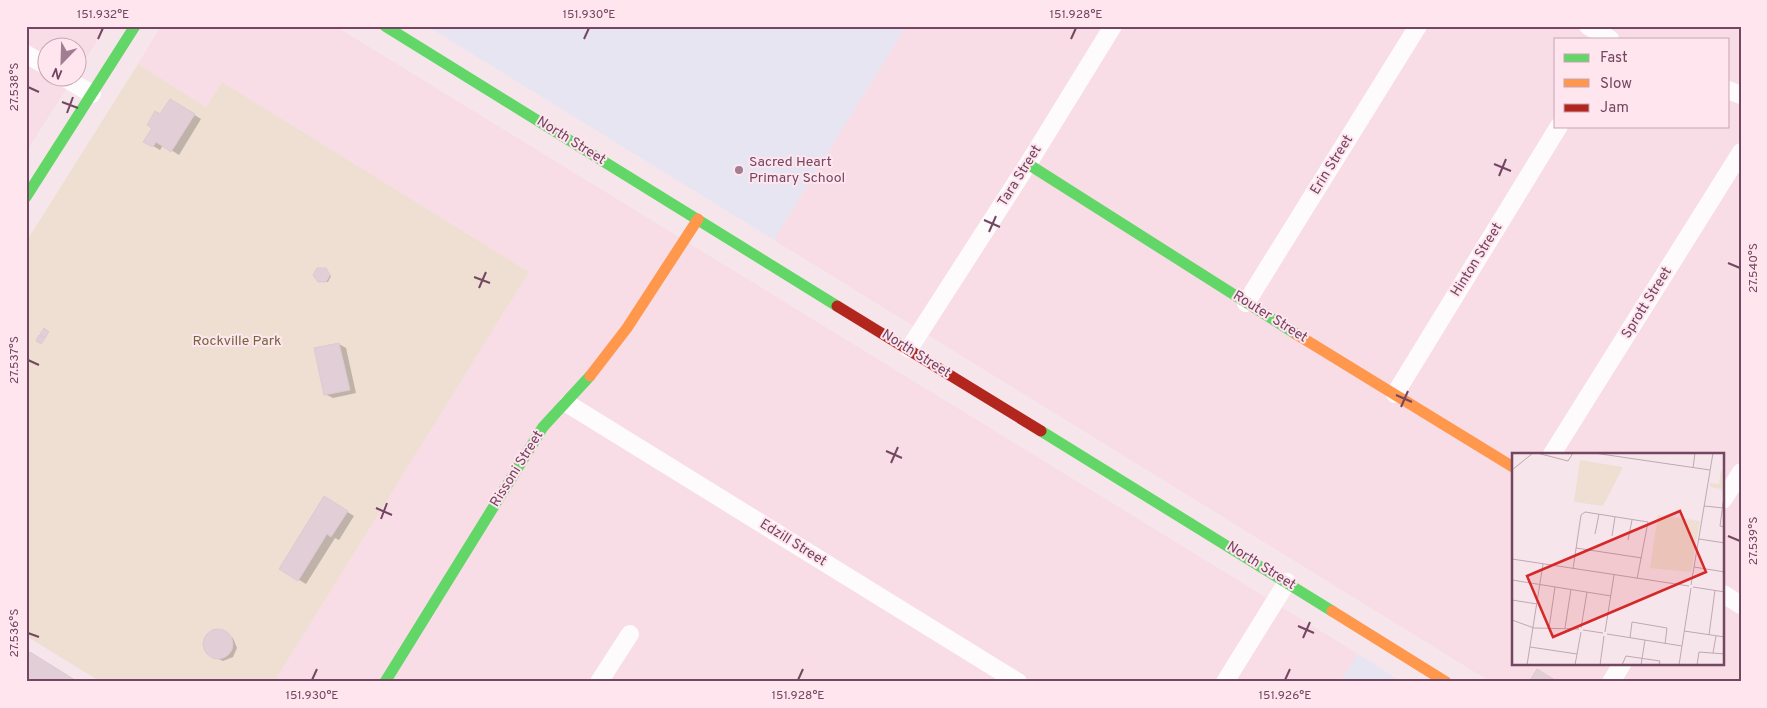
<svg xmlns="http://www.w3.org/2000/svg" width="1767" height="708" viewBox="0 0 1767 708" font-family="Overpass,sans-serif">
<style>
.residential{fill:#f8dce6;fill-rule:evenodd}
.education{fill:#e8e5f2}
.green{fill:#efdfd2}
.shadow{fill:#0003}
.building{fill:#e2ced7;stroke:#dfc8d3}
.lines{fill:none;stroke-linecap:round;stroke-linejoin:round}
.street{stroke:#fefbfc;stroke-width:18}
.fast{stroke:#63d668;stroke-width:11}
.slow{stroke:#ff974d;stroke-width:11}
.jam{stroke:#b3261e;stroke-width:11}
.ticks{fill:none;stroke:#734661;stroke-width:2}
.poi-dot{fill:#a17e91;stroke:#ffe5ee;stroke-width:2}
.labels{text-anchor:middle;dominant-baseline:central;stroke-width:4;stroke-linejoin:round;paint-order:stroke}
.street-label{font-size:14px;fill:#734661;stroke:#ffe5ee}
.poi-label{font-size:14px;fill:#734661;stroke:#ffe5ee;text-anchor:start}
.park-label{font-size:14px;fill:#74663c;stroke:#ffe5ee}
.inset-road{fill:none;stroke:#c2a6b4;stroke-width:1}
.view{fill:#d62828;fill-opacity:0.15;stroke:#d62828;stroke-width:2.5}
.inset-edge{fill:none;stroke:#734661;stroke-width:2.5}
.neatline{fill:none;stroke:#734661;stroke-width:2}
.ticks-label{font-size:12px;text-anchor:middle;fill:#734661}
</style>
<rect width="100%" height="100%" fill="#f6e6eb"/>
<g class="residential">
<polygon points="26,26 106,26 78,71 78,48 48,48 48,78 73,78 26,152"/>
<polygon points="161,26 335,26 1358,654 1340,682 274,682 529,272 222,82 206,107 138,64"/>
<path d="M906,26H1741V682H1491L774,240ZM1556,39H1728V126H1556ZM1513,454H1723V664H1513Z"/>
</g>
<g class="education">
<polygon points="427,26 906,26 774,240"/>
<polygon points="1358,654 1402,682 1340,682"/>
</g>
<polygon class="green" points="138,64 206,107 222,82 529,272 274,682 101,682 26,636 26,242"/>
<g class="shadow">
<polygon points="170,100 201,119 179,155 163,145 160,150 145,141"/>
<polygon points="325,269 331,276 328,282 321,282 318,281"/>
<polygon points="339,344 346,348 356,393 333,398 325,394"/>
<polygon points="325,498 354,516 339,540 335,538 306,584 281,569"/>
<polygon points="218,630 233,638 237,648 233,657 223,661 208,654 204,644 208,634"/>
</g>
<g class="building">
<polygon points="170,99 195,114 171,152 156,142 153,147 143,142 152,128 147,125 155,111 160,114"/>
<polygon points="317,268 326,268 330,275 326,282 318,282 313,275"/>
<polygon points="44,328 49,332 45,338 40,334"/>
<polygon points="39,335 45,338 41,344 36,341"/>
<polygon points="339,343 350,390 324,395 314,348"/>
<polygon points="324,496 348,511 331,537 327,534 298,581 279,569"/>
<circle cx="218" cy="644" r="15"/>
<polygon points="30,652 78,682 26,682 26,659"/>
<polygon points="1537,669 1558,682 1529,682"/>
</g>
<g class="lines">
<g class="street">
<polyline points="1588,26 1610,39"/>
<polyline points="26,54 48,67"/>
<polyline points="65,78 92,94"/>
<polyline points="1728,90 1741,95"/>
<polyline points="1246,303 1418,26"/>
<polyline points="909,349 1028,164 1113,26"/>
<polyline points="1395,394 1559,126"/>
<polyline points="568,404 1018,682"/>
<polyline points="1552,454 1741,152"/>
<polyline points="1723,500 1741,472"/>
<polyline points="1723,594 1741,605"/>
<polyline points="599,682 630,634"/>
<polyline points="1225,682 1287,582"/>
<polyline points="1611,682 1622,664"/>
</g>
<g class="fast">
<polyline points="385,26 837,306"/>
<polyline points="1028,164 1296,334"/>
<polyline points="26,197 135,26"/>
<polyline points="1041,431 1332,611"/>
<polyline points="385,682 543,427 590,376"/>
</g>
<g class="slow">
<polyline points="1296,334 1513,467"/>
<polyline points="590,376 627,328 698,219"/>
<polyline points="1332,611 1446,682"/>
</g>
<polyline class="jam" points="837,306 1041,431"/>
</g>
<path class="ticks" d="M98,39L103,28M584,39L589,28M1071,39L1076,28M28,87L39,92M62,102L78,108M67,113L73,97M1494,164L1511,171M1499,176L1506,159M984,220L1000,227M989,232L996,216M1728,263L1740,268M474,277L490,283M479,288L486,272M28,360L39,365M1396,395L1412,402M1401,407L1408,391M886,451L902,458M891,463L898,447M376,508L392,515M381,519L387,503M1728,536L1740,541M1298,626L1314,633M28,633L39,637M1303,638L1310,622M312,680L317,669M798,680L803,669M1285,680L1290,669"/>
<circle class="poi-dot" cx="739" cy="170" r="5"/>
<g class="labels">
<g class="street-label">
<text transform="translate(571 141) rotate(32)">North Street</text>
<text transform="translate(1332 165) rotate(-58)">Erin Street</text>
<text transform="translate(1020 176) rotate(-58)">Tara Street</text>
<text transform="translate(1477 260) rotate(-58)">Hinton Street</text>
<text transform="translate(1647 303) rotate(-58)">Sprott Street</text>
<text transform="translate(1270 317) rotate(32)">Router Street</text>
<text transform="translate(916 354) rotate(32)">North Street</text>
<text transform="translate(517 469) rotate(-58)">Rissoni Street</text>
<text transform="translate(793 543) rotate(32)">Edzill Street</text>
<text transform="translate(1261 566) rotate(32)">North Street</text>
</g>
<g class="poi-label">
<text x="749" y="162">Sacred Heart<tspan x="749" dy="16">Primary School</tspan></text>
</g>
<g class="park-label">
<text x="237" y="341">Rockville Park</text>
</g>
</g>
<g transform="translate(1512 453)">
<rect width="212" height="212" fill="#f6e6eb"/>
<path d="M68,7L111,14L91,53L62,49ZM209,17L212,18L210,41L209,36L198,34V30L207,31ZM146,62L188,68L179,119L138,115Z" fill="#efdfd2"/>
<path class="inset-road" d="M25,0L56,8L61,0M82,0L198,17M181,15L183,0M0,17L21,0M212,43L208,73L213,74M192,53L212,55M83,81L87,61M100,83L103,64M187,86L213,90M116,87L120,67M64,95L130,105M0,106L177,133M182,114L213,119M61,116L69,62L73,59L136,69L125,126M0,127L99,143M179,132L201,0M181,134L213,139M0,147L25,151M0,167L22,175L67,176M37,175L43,134M53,175L59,136M69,175L75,139M71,177L91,180M172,178L213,184M93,179L102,122M95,181L170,193M197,182L203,137M118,185L120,169L155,175L153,191M18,194L65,201M201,200L204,183M15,212L31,111M63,212L69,179M88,212L92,183M110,212L114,203L148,208L147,212M129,212L133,187M167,212L179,135M185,212L187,199L213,201"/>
<path class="view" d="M168,58L194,119L41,184L15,123Z"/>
<rect width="212" height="212" class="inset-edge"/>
</g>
<rect width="1767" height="708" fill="none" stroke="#ffe5ee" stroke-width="55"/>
<rect x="1554" y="38" width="175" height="90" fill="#ffe5ee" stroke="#c7a5b6"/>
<rect x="1564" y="54" width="25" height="8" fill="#63d668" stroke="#c7a5b6"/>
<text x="1600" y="62" font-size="15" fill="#734661">Fast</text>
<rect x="1564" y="79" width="25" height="8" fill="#ff974d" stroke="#c7a5b6"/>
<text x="1600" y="88" font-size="15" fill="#734661">Slow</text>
<rect x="1564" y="104" width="25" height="8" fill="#b3261e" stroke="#c7a5b6"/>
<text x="1600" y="112" font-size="15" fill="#734661">Jam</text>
<g transform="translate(62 62) rotate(203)"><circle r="24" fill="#ffe5ee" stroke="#c7a5b6"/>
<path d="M0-4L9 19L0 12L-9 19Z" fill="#a17e91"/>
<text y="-8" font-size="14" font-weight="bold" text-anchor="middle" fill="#734661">N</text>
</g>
<rect x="28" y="28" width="1712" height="652" class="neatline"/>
<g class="ticks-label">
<text x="103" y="18">151.932°E</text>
<text x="589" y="18">151.930°E</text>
<text x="1076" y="18">151.928°E</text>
<text transform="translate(14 87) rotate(-90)" y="4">27.538°S</text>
<text transform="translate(1753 268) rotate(-90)" y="4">27.540°S</text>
<text transform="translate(14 360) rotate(-90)" y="4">27.537°S</text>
<text transform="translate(1753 541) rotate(-90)" y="4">27.539°S</text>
<text transform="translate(14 633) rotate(-90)" y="4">27.536°S</text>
<text x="312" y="699">151.930°E</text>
<text x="798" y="699">151.928°E</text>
<text x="1285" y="699">151.926°E</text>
</g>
</svg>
